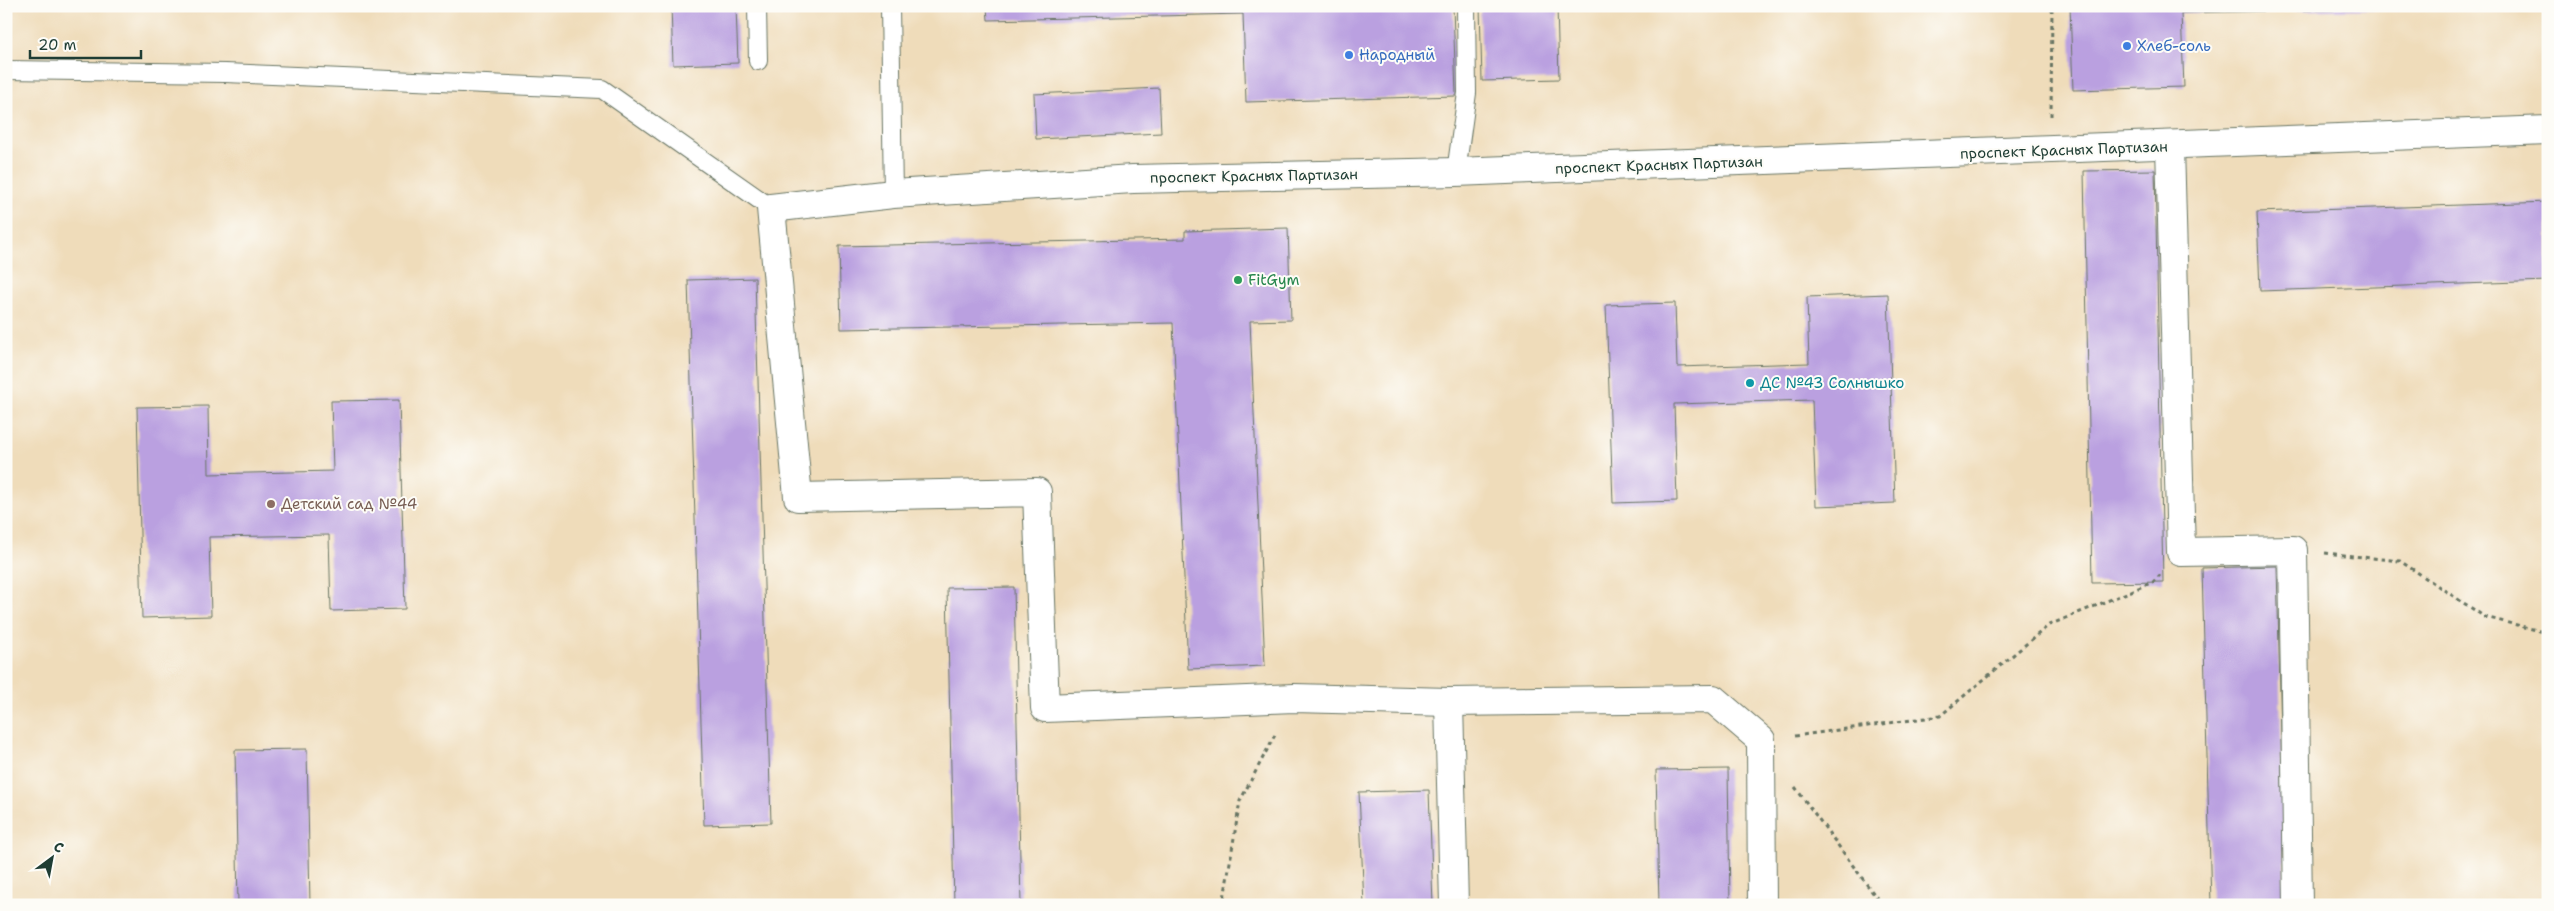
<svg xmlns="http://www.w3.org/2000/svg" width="2554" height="911" viewBox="0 0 2554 911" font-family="'Shantell Sans',sans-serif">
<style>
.building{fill:#baa0e0}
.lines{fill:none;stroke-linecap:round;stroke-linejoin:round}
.service-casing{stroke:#687563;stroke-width:20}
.minor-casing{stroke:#687563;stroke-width:30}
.path{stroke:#687563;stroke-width:3;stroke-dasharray:4 4;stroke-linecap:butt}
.service{stroke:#fff;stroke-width:18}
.minor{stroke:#fff;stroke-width:28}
.shop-dot{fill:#3f7fe0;stroke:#fdfcf7;stroke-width:2}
.leisure-dot{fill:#2e9e5b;stroke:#fdfcf7;stroke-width:2}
.culture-dot{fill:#0f9aa8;stroke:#fdfcf7;stroke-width:2}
.education-dot{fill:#8d6e63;stroke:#fdfcf7;stroke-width:2}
.labels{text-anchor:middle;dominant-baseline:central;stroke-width:4;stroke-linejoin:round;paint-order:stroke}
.shop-label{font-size:15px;fill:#366cbe;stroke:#fdfcf7;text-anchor:start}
.street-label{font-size:15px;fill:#1f3d34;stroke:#fdfcf7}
.leisure-label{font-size:15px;fill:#27864d;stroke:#fdfcf7;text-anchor:start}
.culture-label{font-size:15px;fill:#0d838f;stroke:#fdfcf7;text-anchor:start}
.education-label{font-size:15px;fill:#785e54;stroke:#fdfcf7;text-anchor:start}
</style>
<rect width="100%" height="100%" fill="#fdfcf7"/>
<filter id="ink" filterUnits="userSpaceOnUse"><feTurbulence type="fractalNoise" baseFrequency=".02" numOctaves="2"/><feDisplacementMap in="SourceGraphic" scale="10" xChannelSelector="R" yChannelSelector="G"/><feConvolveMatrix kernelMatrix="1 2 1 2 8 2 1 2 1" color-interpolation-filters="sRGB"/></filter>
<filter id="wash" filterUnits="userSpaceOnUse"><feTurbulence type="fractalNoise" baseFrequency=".0096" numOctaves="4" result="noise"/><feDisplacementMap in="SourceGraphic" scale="20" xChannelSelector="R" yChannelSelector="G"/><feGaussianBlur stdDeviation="1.12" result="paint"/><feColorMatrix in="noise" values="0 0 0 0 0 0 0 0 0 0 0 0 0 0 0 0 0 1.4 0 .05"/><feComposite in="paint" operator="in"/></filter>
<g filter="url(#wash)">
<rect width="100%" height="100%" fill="#efdcba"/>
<g id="blocks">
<g class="building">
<polygon points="671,6 736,6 738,63 673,65"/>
<polygon points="987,6 1453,6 1456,96 1246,102 1243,14 988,20"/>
<polygon points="1480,6 1557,6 1559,79 1482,81"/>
<polygon points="2070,6 2431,6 2431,8 2181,13 2184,87 2073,90"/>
<polygon points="1159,88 1161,133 1036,139 1034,94"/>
<polygon points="2155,170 2163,582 2092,583 2084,171"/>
<polygon points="2548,202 2548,281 2260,291 2257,212"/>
<polygon points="1288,228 1291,320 1250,321 1265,666 1188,669 1173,323 841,329 839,246 1185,239 1185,231"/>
<polygon points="755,278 771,823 704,825 688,280"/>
<polygon points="1888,294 1895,503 1816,506 1812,400 1674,404 1677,501 1613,503 1606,305 1675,303 1677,367 1809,363 1807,297"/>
<polygon points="399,400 405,609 331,611 329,535 209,537 211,616 142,618 137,407 208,406 209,474 333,471 331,401"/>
<polygon points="2277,566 2285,905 2211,905 2202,568"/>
<polygon points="1014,587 1021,905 954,905 947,588"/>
<polygon points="307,749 310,905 238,905 235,750"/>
<polygon points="1728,769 1730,905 1659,905 1656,770"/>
<polygon points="1429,790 1433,905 1364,905 1359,792"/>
</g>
</g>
</g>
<g filter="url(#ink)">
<use href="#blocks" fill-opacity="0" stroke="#687563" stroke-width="1"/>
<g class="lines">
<g class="service-casing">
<g id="service">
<polyline points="757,6 758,61"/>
<polyline points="890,6 893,194"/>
<polyline points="6,70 225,73 602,89 771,208"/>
<polyline points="1456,172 1467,93 1466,6"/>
</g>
</g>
<g class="minor-casing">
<g id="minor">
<polyline points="2170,146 2181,552 2293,550 2298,905"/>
<polyline points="1449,702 1454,905"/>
<polyline points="1762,905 1761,740 1713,699 1449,702 1294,698 1045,708 1037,492 798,497 771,208 893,194 1133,179 1456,172 2548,130"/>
</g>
</g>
<g class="path">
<polyline points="2051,116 2052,6"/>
<polyline points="2325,553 2400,561 2485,617 2548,633"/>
<polyline points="1795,736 1940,716 2049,625 2153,582 2160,575"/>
<polyline points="1795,787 1882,905"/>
<polyline points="1223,905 1240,801 1276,733"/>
</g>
<use href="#service" class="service"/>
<use href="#minor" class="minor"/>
</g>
</g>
<g class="shop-dot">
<circle cx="2127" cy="46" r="5"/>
<circle cx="1349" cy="55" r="5"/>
</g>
<circle class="leisure-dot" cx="1238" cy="280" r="5"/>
<circle class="culture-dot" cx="1750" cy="383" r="5"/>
<circle class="education-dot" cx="271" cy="504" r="5"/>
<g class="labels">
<g class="shop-label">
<text x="2137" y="46">Хлеб-соль</text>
<text x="1359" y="55">Народный</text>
</g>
<g class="street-label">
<text transform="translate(2064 150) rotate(-2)">проспект Красных Партизан</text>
<text transform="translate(1659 165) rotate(-2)">проспект Красных Партизан</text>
<text transform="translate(1254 176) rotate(-1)">проспект Красных Партизан</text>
</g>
<g class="leisure-label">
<text x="1248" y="280">FitGym</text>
</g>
<g class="culture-label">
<text x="1760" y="383">ДС №43 Солнышко</text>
</g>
<g class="education-label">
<text x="281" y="504">Детский сад №44</text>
</g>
</g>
<rect width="2554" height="911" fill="none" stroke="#fdfcf7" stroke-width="25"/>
<g transform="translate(52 858) rotate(32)" stroke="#fdfcf7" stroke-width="4" paint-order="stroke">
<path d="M0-4L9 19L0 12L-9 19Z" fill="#1f3d34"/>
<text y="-8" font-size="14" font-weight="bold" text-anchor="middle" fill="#1f3d34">С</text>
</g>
<path d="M30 50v8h111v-8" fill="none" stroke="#1f3d34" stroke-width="2.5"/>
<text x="38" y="50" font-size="15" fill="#1f3d34" stroke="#fdfcf7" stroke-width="4" paint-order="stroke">20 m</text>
</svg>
